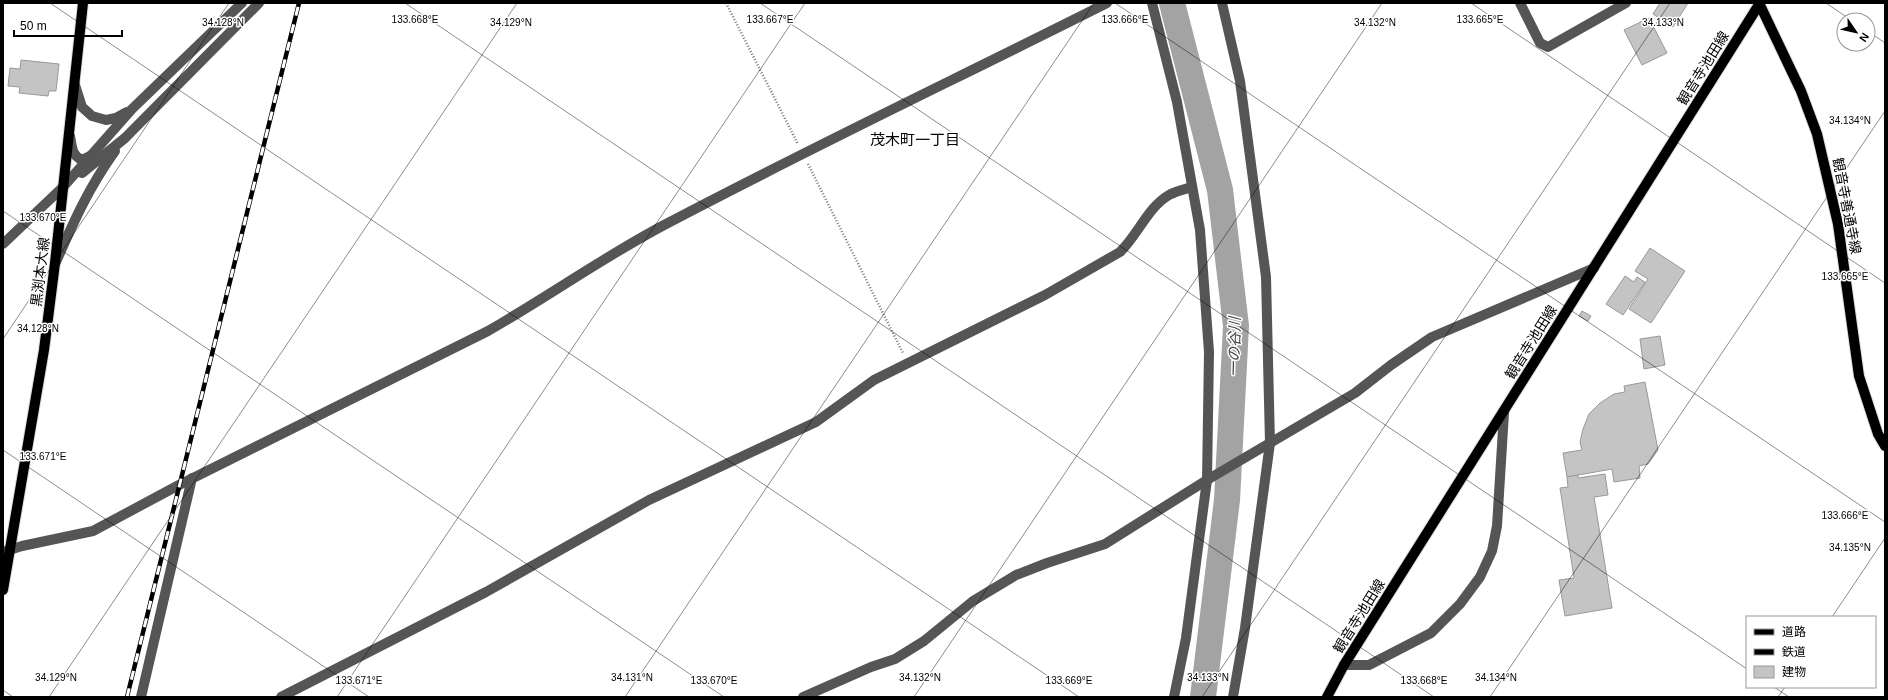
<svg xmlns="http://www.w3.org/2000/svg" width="1888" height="700" viewBox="0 0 1888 700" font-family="Arial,'Noto Sans JP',sans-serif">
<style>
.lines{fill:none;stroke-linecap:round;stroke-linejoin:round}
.river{stroke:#a3a3a3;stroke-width:26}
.building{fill:#c4c4c4;stroke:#999}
.major-casing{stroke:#dbdbdb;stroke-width:12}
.path{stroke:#777;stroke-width:2.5;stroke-dasharray:1 2;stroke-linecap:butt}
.minor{stroke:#555;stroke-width:10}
.major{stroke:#000;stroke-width:10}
.rail-casing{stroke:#000;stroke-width:4.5}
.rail{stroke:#fff;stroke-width:3;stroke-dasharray:9;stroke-linecap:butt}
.ticks{fill:none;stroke:#000;stroke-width:1;stroke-opacity:0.45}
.labels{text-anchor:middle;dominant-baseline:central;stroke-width:3;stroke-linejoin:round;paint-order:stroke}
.street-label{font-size:14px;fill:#000;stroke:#fff}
.neighbourhood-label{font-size:15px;fill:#000;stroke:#fff}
.water-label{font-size:15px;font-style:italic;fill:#444;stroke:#fff}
.ticks-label{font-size:10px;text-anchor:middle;fill:#000;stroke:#fff;stroke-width:3;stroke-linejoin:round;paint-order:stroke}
</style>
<rect width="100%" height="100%" fill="#fff"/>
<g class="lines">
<polyline class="river" points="1172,3 1220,190 1236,326 1227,500 1203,697"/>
</g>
<g class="building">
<polygon points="1660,3 1688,3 1673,27 1653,14"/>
<polygon points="1649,18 1667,53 1642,65 1624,30"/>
<polygon points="21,60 59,64 56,91 49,91 48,96 19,93 20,87 8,86 10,68 20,69"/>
<polygon points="1650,248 1685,271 1651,323 1629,309 1648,279 1635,271"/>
<polygon points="1625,276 1634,282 1637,277 1645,282 1623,315 1606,304"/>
<polygon points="1582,311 1591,316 1588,321 1579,316"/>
<polygon points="1660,336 1665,365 1644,369 1640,339"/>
<polygon points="1645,382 1658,450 1648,464 1639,466 1640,478 1614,482 1612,469 1567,477 1563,453 1582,450 1580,442 1583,429 1589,414 1600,403 1614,394 1625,392 1624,386"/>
<polygon points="1605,474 1608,495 1594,497 1612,608 1565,616 1559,580 1574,578 1560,488 1568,487 1567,477 1578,475 1578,478"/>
</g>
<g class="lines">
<g class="major-casing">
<g id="major">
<polyline points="1759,3 1801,91 1817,134 1838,224 1859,376 1878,434 1885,446"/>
<polyline points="3,590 44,350 55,263 83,3"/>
<polyline points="1327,697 1344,665 1760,3"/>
</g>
</g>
<g class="path">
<polyline points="726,3 798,144"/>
<polyline points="808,164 903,353"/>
</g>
<g class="minor">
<polyline points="1152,3 1177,102 1200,230 1209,352 1207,480 1186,638 1174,697"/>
<polyline points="1222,3 1240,81 1266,277 1270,443 1245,628 1233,697"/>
<polyline points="1520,3 1540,43 1548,47 1626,3"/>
<polyline points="75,85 82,107 92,116 106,120 116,118 127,112"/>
<path d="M70,136C72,147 72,156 82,160L90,156"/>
<polyline points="82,173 125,138 259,3"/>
<polyline points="3,244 64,186 132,109 242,3"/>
<path d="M56,262C74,221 89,187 115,151"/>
<path d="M3,552L22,546L93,531L179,485L488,331C549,296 605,256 666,224C812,147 960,77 1107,3"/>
<polyline points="1344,665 1369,665 1431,633 1460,604 1480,577 1492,551 1497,526 1504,413"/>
<polyline points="141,697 192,478"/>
<path d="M281,697L486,592L649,500L816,422L874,380L1045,295L1120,252C1138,235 1147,208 1169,195C1176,191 1185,189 1192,187"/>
<polyline points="803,697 871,667 895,659 924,641 973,601 1016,575 1047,563 1105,544 1207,480 1355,393 1391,365 1432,337 1594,268"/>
</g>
<use href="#major" class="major"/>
<g class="rail-casing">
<polyline id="rail" points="127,697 299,3"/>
</g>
<use href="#rail" class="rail"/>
</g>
<path class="ticks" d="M50,3L1079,697M405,3L1434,697M760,3L1747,669M1115,3L1885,522M1471,3L1885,283M1826,3L1851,20M1868,31L1885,43M3,211L724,697M3,339L229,3M3,450L369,697M1832,617L1885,538M1774,687L1789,697M3,690L13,697M49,697L517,3M337,697L805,3M625,697L1094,3M914,697L1382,3M1202,697L1670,3M1490,697L1885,111M1778,697L1785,687"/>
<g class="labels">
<g class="street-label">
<text transform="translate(1703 68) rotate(-58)">観音寺池田線</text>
<text transform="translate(1847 206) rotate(79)">観音寺善通寺線</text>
<text transform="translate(40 272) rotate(-83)">黒渕本大線</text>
<text transform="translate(1531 342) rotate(-58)">観音寺池田線</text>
<text transform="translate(1359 616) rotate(-58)">観音寺池田線</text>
</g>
<g class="neighbourhood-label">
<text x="915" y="139">茂木町一丁目</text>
</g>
<g class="water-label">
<text transform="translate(1234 347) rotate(-89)">一の谷川</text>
</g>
</g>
<g class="ticks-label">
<text x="415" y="23">133.668°E</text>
<text x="770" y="23">133.667°E</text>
<text x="1480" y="23">133.665°E</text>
<text x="1125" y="23">133.666°E</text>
<text x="223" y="26">34.128°N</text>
<text x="511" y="26">34.129°N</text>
<text x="1375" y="26">34.132°N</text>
<text x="1663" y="26">34.133°N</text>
<text x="1850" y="124">34.134°N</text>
<text x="43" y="221">133.670°E</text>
<text x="1845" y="280">133.665°E</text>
<text x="38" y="332">34.128°N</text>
<text x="43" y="460">133.671°E</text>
<text x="1845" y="519">133.666°E</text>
<text x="1850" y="551">34.135°N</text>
<text x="56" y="681">34.129°N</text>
<text x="632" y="681">34.131°N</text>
<text x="920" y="681">34.132°N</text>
<text x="1208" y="681">34.133°N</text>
<text x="1496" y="681">34.134°N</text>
<text x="359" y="684">133.671°E</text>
<text x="714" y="684">133.670°E</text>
<text x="1069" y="684">133.669°E</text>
<text x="1424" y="684">133.668°E</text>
</g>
<rect width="1888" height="700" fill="none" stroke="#000000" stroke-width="8"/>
<rect x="1746" y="616" width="130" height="72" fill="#ffffff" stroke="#999999"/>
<rect x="1754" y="629" width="20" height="6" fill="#000000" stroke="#999999"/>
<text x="1782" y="636" font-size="12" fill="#000000">道路</text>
<rect x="1754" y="649" width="20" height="6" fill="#000000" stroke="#999999"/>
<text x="1782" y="656" font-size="12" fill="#000000">鉄道</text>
<rect x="1754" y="666" width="20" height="12" fill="#c4c4c4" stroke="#999999"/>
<text x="1782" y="676" font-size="12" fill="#000000">建物</text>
<g transform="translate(1856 32) rotate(124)"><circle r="19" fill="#ffffff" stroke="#999999"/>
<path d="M0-3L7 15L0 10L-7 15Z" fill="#000000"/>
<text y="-6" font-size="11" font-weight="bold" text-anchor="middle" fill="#000000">N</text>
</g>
<path d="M14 30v6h108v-6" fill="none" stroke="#000000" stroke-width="2"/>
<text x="20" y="30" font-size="12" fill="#000000" stroke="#ffffff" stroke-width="3" paint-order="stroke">50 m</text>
</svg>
